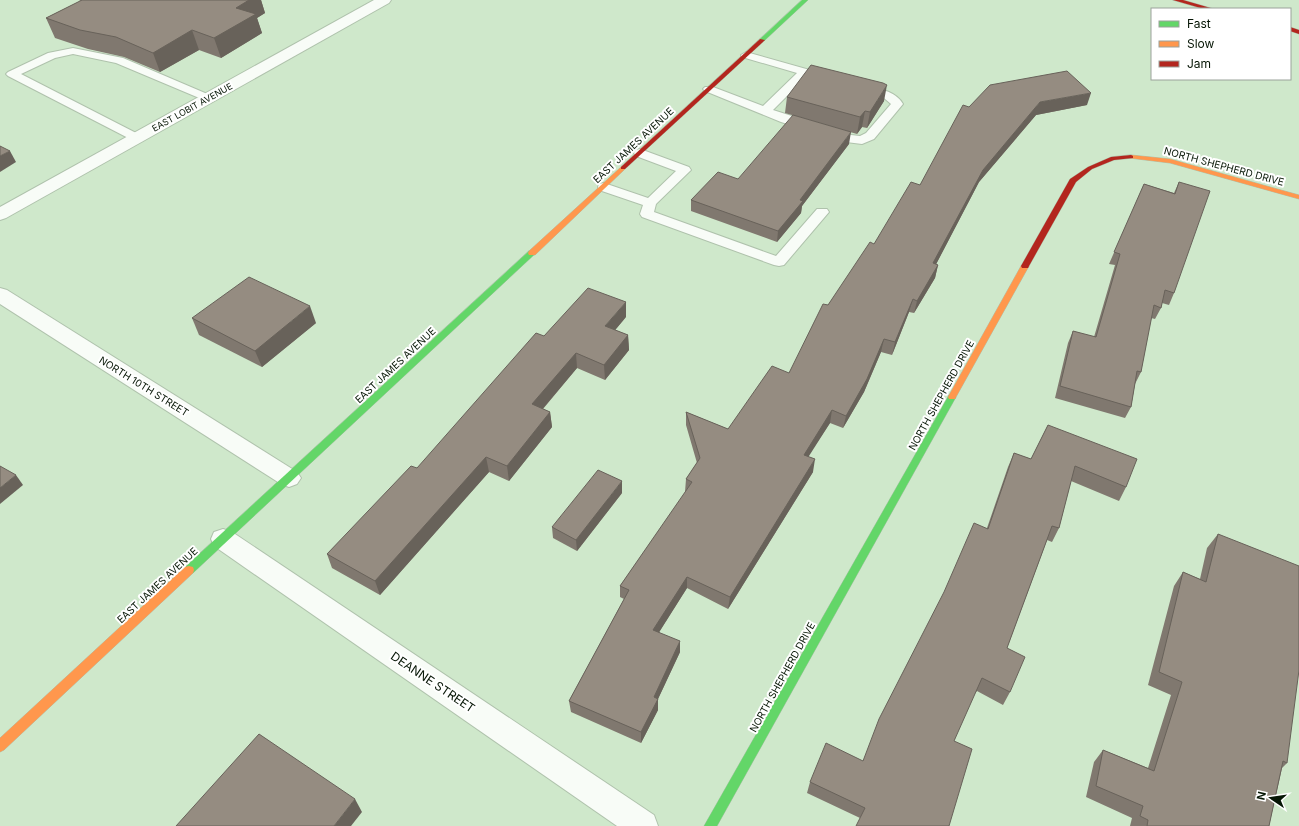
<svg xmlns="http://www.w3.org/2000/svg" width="1299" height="826" viewBox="0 0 1299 826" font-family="Inter,sans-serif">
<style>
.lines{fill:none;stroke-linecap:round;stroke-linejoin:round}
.lane-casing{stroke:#afc2ac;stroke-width:2}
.street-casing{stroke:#afc2ac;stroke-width:2}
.fast-casing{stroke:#afc2ac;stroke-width:1}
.slow-casing{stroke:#afc2ac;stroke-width:1}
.jam-casing{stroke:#afc2ac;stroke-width:1}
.lane{fill:#f8fcf7;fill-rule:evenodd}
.street{fill:#f8fcf7;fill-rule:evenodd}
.fast{fill:#63d668;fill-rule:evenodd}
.slow{fill:#ff974d;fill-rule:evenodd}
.jam{fill:#b3261e;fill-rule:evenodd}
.wall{fill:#80786f}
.shaded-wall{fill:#68625a}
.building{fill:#958c81;stroke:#68625a}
.labels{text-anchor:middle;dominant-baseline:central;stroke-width:4;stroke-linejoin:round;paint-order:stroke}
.far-street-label{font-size:9px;fill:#061605;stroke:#fff}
.street-label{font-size:10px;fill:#061605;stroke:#fff}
.near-street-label{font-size:12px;fill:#061605;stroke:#fff}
</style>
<rect width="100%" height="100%" fill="#cfe8cb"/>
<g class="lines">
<g class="lane-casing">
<g id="lane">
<polygon points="73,48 123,58 212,96 214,98 212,100 204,100 116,63 73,54 55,58 21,74 140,135 142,138 140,141 136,142 8,76 6,74 8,72 48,53"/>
<path d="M746,52L831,76L833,78L831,80L827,81L807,76L773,110L851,135L860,136L866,133L891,104L884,98L860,91L858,89L860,87L864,86C878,89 895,90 903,104L874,139L862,144L846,142L781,122L705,91L703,89L705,87H713L763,106L797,73L742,57L741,55Z"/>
<polygon points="640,149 689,167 691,170 656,204 654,212 776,256 817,209 827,209 829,212 784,265 779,266 774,265 642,217 640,214 643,205 599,190 598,187 599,184 604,183 648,198 676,171 636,156 634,153 636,150"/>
</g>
</g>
<g class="street-casing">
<g id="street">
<polygon points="374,0 391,0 389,3 6,218 0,220 0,207"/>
<polygon points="0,288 7,290 297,472 301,478 297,484 289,487 281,484 0,304"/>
<polygon points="223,529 232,532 654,815 658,826 617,826 214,546 211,539 214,532"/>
</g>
</g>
<g class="fast-casing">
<g id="fast">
<polygon points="802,0 808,0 764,41 760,41 760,39"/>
<polygon points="529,251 532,251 536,253 193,573 189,574 185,573 184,570 185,567"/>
<polygon points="952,394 956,397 717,826 704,826 949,395"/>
</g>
</g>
<g class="slow-casing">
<g id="slow">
<polygon points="1131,155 1170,159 1299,195 1299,199 1170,163 1129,158 1129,156"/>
<polygon points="623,166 625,167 625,169 535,255 529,255 528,253 529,251 621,167"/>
<polygon points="1025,263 1029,266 956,397 955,399 949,399 948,397 1021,266"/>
<polygon points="189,566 193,567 194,570 193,573 4,750 0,752 0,738 185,567"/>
</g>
</g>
<g class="jam-casing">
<g id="jam">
<polygon points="1173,0 1183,0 1214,9 1204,9"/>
<polygon points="1290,27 1299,30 1299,34 1290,31"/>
<polygon points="760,39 765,40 625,169 621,169 621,167"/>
<polygon points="1131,155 1133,156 1133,158 1114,160 1092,169 1076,182 1029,266 1028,268 1022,268 1021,266 1070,179 1088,167 1111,157"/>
</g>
</g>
<use href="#lane" class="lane"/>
<use href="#street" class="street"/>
<use href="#fast" class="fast"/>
<use href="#slow" class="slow"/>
<use href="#jam" class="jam"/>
</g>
<g class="wall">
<polygon points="79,0 261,0 265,13 257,18 262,33 221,58 199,50 160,72 124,57 88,49 55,38 46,18 81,1"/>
<polygon points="787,97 884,101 867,128 862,127 857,134 785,113"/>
<polygon points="1087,105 1036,115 979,182 936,264 938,265 935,278 914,313 909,312 892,355 881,352 864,392 843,428 830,423 808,456 813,472 728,609 687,588 659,632 680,652 658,699 658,710 641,743 571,712 569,701 624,599 620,597 620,586 686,492 685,492 686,479 697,463 686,425 686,412 728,429 789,373 828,305 874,244 920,185 969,107"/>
<polygon points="849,144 802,206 801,213 777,242 691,211 691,200 738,179"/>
<polygon points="1179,182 1174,293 1169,305 1162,303 1161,308 1155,319 1151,318 1141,372 1135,384 1131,407 1125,418 1055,398 1068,343 1073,331 1094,337 1115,265 1109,264 1144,184 1174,193"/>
<polygon points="626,317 615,330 628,335 629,350 605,380 577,368 543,409 550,412 552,427 509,481 489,472 380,595 332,568 327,554 417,468"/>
<polygon points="192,318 316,323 262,367 199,335"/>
<polygon points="1048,425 1126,487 1119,501 1071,481 1059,528 1052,542 1047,540 1007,648 1010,692 1003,705 977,691 860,818 807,793 810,782 863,761 987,528 1008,467 1014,453 1031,459"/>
<polygon points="622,493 577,551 553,538 552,527"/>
<polygon points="1218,534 1287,763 1282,768 1269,826 1130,826 1132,818 1086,797 1094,762 1103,750 1148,768 1171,695 1148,685 1174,586 1183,572 1200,579 1207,548"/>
</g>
<g class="shaded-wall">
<polygon points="249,0 261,0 265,13 257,18 262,33 221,58 214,38 236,8"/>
<polygon points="192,30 199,50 160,72 153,53"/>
<polygon points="887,85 884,101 867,128 870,112"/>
<polygon points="1091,93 1087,105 1036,115 979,182 930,276 933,263 983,170 1040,102"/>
<polygon points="865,111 862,127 857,134 860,117"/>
<polygon points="851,132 849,144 802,206 801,213 777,242 778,231 800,200"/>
<polygon points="10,151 16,162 0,172 0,156"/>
<polygon points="938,265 935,278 914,313 917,301"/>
<polygon points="913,299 909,312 892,355 895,342"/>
<polygon points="626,302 626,317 606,341 605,326"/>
<polygon points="310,306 316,323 262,367 255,351"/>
<polygon points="628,335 629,350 605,380 604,365"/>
<polygon points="884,339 881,352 864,392 843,428 846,416"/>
<polygon points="576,353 577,368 534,419 532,404"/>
<polygon points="832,410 830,423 802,467 804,455"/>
<polygon points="550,412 552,427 509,481 507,466"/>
<polygon points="486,457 489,472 380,595 375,581"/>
<polygon points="815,459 813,472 728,609 730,597"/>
<polygon points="16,475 23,485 0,504 0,488"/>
<polygon points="622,481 622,493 577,551 576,540"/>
<polygon points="687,577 687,588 653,642 653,630"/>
<polygon points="680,641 680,652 658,699 658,710 641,743 641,732 654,697"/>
<polygon points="355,799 362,812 351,826 334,826"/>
</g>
<g class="building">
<polygon points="82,0 249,0 236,8 256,14 214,38 192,30 153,53 116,37 80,30 46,18"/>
<polygon points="811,65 883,83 887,85 870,112 865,111 860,117 787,97"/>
<polygon points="1067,71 1091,93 1040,102 983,170 933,263 938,265 917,301 913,299 895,342 884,339 867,379 846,416 832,410 804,455 815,459 730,597 687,577 653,630 680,641 654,697 658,699 641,732 569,701 629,590 620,586 692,482 686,479 700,458 686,412 728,429 772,366 789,373 823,304 828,305 870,242 874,244 911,182 920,185 963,105 969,107 990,85"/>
<polygon points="793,115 851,132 800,200 803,201 778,231 691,200 718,172 738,179"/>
<polygon points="0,146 10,151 0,156"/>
<polygon points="1179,182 1210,191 1174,293 1165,290 1161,308 1154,305 1141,372 1137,371 1131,407 1060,386 1073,331 1096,337 1120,254 1114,252 1144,184 1175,194"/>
<polygon points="249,277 310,306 255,351 192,318"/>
<polygon points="588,288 626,302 605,326 628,335 604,365 576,353 532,404 550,412 507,466 486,457 375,581 327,554 411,466 417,468 536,333 544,336"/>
<polygon points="1048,425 1137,459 1126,487 1075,466 1059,528 1052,526 1007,648 1025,657 1010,692 982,678 954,741 972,749 949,826 856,826 865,808 810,782 826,743 863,761 879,719 944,592 974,523 988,529 1014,453 1031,459"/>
<polygon points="0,466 16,475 0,488"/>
<polygon points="598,470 622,481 576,540 552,527"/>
<polygon points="1218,534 1299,566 1299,670 1287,763 1283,761 1269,826 1147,826 1148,820 1140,816 1143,806 1096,786 1103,750 1154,771 1182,682 1159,672 1183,572 1206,582"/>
<polygon points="259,734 355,799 334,826 176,826"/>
</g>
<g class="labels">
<g class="far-street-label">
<text transform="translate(192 107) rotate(-29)">EAST LOBIT AVENUE</text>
</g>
<g class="street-label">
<text transform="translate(633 145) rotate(-43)">EAST JAMES AVENUE</text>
<text transform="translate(1224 166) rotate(15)">NORTH SHEPHERD DRIVE</text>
<text transform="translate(395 365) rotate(-43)">EAST JAMES AVENUE</text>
<text transform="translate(144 386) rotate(32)">NORTH 10TH STREET</text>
<text transform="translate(941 395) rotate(-61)">NORTH SHEPHERD DRIVE</text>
<text transform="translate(157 585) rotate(-43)">EAST JAMES AVENUE</text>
<text transform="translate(782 677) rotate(-61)">NORTH SHEPHERD DRIVE</text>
</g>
<g class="near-street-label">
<text transform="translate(433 682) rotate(34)">DEANNE STREET</text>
</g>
</g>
<rect x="1151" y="8" width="140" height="72" fill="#ffffff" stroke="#9ba29b"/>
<rect x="1159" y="21" width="20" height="6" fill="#63d668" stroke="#9ba29b"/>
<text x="1187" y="28" font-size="12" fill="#061605">Fast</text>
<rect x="1159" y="41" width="20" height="6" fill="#ff974d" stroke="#9ba29b"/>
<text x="1187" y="48" font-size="12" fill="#061605">Slow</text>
<rect x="1159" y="61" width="20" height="6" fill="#b3261e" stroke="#9ba29b"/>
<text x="1187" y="68" font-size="12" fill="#061605">Jam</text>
<g transform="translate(1271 798) rotate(283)" stroke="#ffffff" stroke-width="3" paint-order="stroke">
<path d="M0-3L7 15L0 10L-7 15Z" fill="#061605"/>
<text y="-6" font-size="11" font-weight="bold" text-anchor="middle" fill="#061605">N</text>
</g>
</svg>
